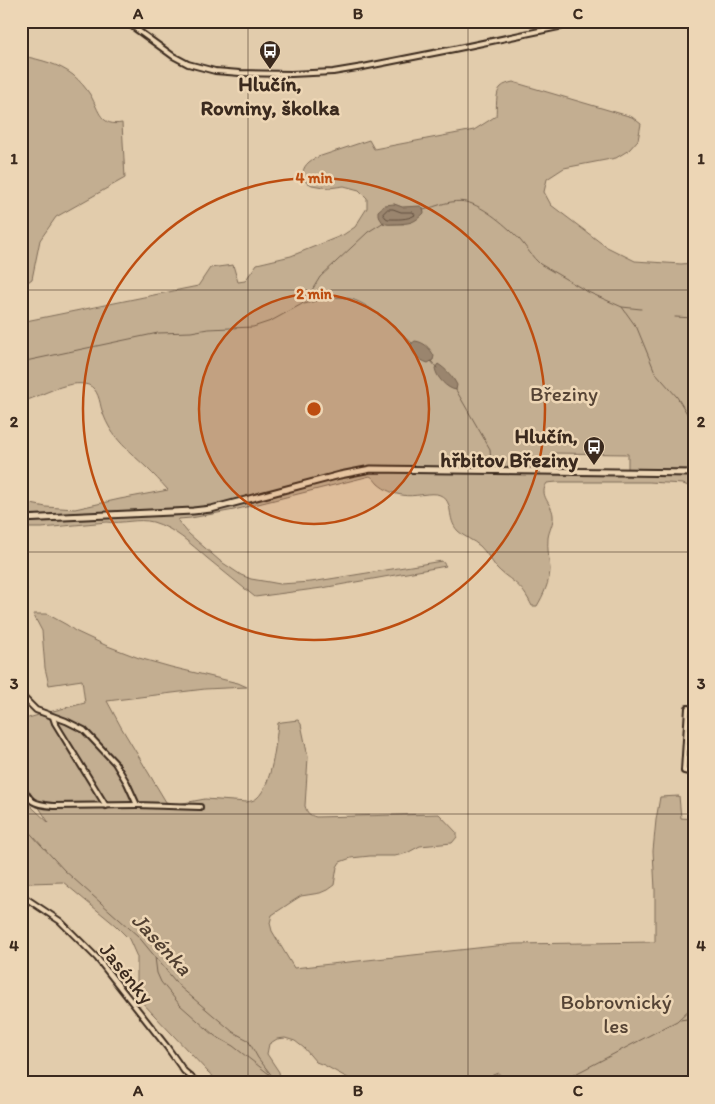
<svg xmlns="http://www.w3.org/2000/svg" width="715" height="1104" viewBox="0 0 715 1104" font-family="Itim,sans-serif">
<style>
.green{fill:#c3ae91;stroke:#7f6c58;fill-rule:evenodd}
.water{fill:#9a856e;stroke:#74614e}
.lines{fill:none;stroke-linecap:round;stroke-linejoin:round}
.shore{stroke:#614e3e;stroke-width:1}
.stream{stroke:#74614e;stroke-width:1}
.minor-casing{stroke:#3b2a1e;stroke-width:8}
.tertiary-casing{stroke:#3b2a1e;stroke-width:9}
.minor{stroke:#edd6b5;stroke-width:4}
.tertiary{stroke:#edd6b5;stroke-width:5}
.grid{fill:none;stroke:#3b2a1e;stroke-width:1;stroke-opacity:0.55}
.ring{fill:none;stroke:#bd4d10;stroke-width:2.5}
.labels{text-anchor:middle;dominant-baseline:central;stroke-width:5;stroke-linejoin:round;paint-order:stroke}
.poi-label{font-size:21px;font-weight:bold;fill:#3b2a1e;stroke:#edd6b5}
.park-label{font-size:21px;fill:#564435;stroke:#edd6b5}
.street-label{font-size:21px;fill:#3b2a1e;stroke:#edd6b5}
.water-label{font-size:22px;font-style:italic;fill:#534132;stroke:#edd6b5}
.centre{fill:#bd4d10;stroke:#edd6b5;stroke-width:2.5}
.ring-label{font-size:15px;text-anchor:middle;font-weight:bold;fill:#bd4d10;stroke:#edd6b5;stroke-width:5;stroke-linejoin:round;paint-order:stroke}
.neatline{fill:none;stroke:#3b2a1e;stroke-width:2}
.grid-label{font-size:16px;text-anchor:middle;font-weight:bold;fill:#3b2a1e}
</style>
<rect width="100%" height="100%" fill="#e2ccac"/>
<filter id="ink" filterUnits="userSpaceOnUse"><feTurbulence type="fractalNoise" baseFrequency=".02" numOctaves="2"/><feDisplacementMap in="SourceGraphic" scale="10" xChannelSelector="R" yChannelSelector="G"/><feConvolveMatrix kernelMatrix="1 2 1 2 8 2 1 2 1" color-interpolation-filters="sRGB"/></filter>
<g filter="url(#ink)">
<g class="green">
<path d="M21,54L23,56C41,60 59,64 73,75C80,81 86,88 91,96C99,111 101,127 122,123L125,178L56,217L40,240L32,279L21,287Z"/>
<path d="M513,82L632,117L641,124L638,140L629,150L616,158L564,168L547,179L544,192L551,205L605,246L635,261L681,264L694,263V488L683,484L649,482H557L547,483C538,496 552,503 553,515C554,523 549,530 548,538C547,548 549,559 550,569C550,581 543,596 537,606H532C527,596 522,588 514,582C508,577 501,573 496,567C491,560 486,552 480,546C473,540 464,537 458,531C446,519 455,502 440,495C432,491 413,498 402,495C394,494 385,490 378,484C375,481 374,478 370,476L234,510L191,518L179,519L178,521L189,534L220,561L241,575L251,579L269,582L280,584L311,582L442,561L446,566L322,588L255,597C239,584 223,571 207,558C191,544 174,528 153,522C138,518 122,524 107,522L42,528H23L21,530V499L31,504L46,507L75,509L120,499L168,490C161,482 154,475 147,468C126,448 109,436 101,407C99,397 96,385 84,384C64,381 40,397 21,402V322L198,286L210,268L233,265L238,282L245,281L257,264L291,256L343,235L355,227L367,208V198L359,190L344,186L329,188L312,185L303,180C301,169 306,163 315,158L369,140L374,149L474,130L496,116C497,108 495,92 501,87C504,84 509,83 513,82ZM394,204L402,207L404,224H390L383,223ZM551,453L628,454V472L550,471Z"/>
<path d="M33,614H47L67,625L75,631L105,645L139,658L171,667L238,683L247,687L205,689L107,701L121,727L166,802L178,804L205,799L247,802C250,801 254,801 257,798C272,785 276,743 278,723L282,722L298,720L301,724L308,757L305,806C307,813 309,815 316,817L439,814L457,833V837L452,843L420,846L407,853L395,856H370L351,858L340,862L337,867L334,885L327,890L320,893L301,896L293,901L272,915L270,923L272,931L294,968L514,944L655,942V890L653,851L656,820L660,797L679,796L681,818L694,819V1083H511L498,1073L472,1083H357L324,1065L316,1062L304,1048L295,1041L285,1038L277,1039L269,1044L267,1054L279,1072L281,1083H221L208,1072L137,997V957L129,939L115,925L63,882L29,883L21,886V797L49,823L21,779V720L53,711L85,703L82,680L49,685L45,668L42,631Z"/>
</g>
<g class="water">
<path d="M394,204L402,207L421,206L423,208L424,213C413,224 410,223 395,224C390,224 388,225 383,223L378,215V211L385,205Z"/>
<path d="M415,341C424,342 430,348 434,356L433,360L428,363C419,360 412,354 411,344Z"/>
<path d="M438,364C446,369 453,377 457,385L456,390C447,389 436,377 435,368Z"/>
</g>
<g class="lines">
<path class="shore" d="M388,209H393L401,212H413L415,215C407,220 397,219 388,219L386,218L383,214Z"/>
<g class="stream">
<path d="M424,210C436,206 453,199 466,202C484,206 508,227 520,240C527,248 532,257 540,264L588,292L622,307L641,309"/>
<path d="M304,304C317,301 334,295 347,298C369,302 396,329 412,343"/>
<polyline points="622,307 637,328 655,372 677,397 694,425"/>
<polyline points="675,317 694,318"/>
<polyline points="431,361 437,368"/>
<polyline points="21,362 158,333 191,332 208,329 253,327 271,321 302,304 306,300 320,277 368,232 384,222"/>
<polyline points="456,390 490,449 491,462"/>
<polyline points="21,823 64,870 138,936 180,987 233,1032 248,1040 258,1058 273,1077 280,1083"/>
<polyline points="155,957 157,973 161,982 180,1005 215,1036 233,1046 269,1074"/>
<polyline points="680,1020 694,1018"/>
<polyline points="558,1083 677,1021 694,1005"/>
</g>
<g class="minor-casing">
<g id="minor">
<polyline points="125,21 173,56 188,64 215,71 240,73 291,74 333,72 363,67 454,49 587,21"/>
<polyline points="21,588 23,589"/>
<polyline points="21,695 36,710 66,721 84,730 115,763 127,783 137,805 200,807"/>
<polyline points="688,708 684,771 694,773"/>
<polyline points="53,717 55,723 106,806"/>
<path d="M21,784C31,803 32,804 53,806L137,805"/>
<polyline points="21,895 60,921 97,958 167,1047 184,1071 198,1083"/>
</g>
</g>
<g class="tertiary-casing">
<polyline id="tertiary" points="21,519 193,511 211,509 340,475 371,469 694,473"/>
</g>
<use href="#minor" class="minor"/>
<use href="#tertiary" class="tertiary"/>
</g>
</g>
<path class="grid" d="M248,21V1083M468,21V1083M21,290H694M21,552H694M21,814H694"/>
<circle cx="314" cy="409" r="115" fill="#bd4d10" fill-opacity=".12"/>
<g class="ring">
<circle cx="314" cy="409" r="115"/>
<circle cx="314" cy="409" r="231"/>
</g>
<defs>
<g id="bus-pin" transform="scale(1.125)"><path d="M0 17L-7.5 6A9.5 9.5 0 1 1 7.5 6Z" fill="#3b2a1e" stroke="#edd6b5"/><path d="M-5-6H5V4H4V6H2V4H-2V6H-4V4H-5ZM-3.5-4V0h7V-4ZM-3.5 1.2v1.5H-2V1.2ZM2 1.2v1.5H3.5V1.2Z" fill="#fff"/></g>
</defs>
<g fill-rule="evenodd">
<use href="#bus-pin" x="270" y="51"/>
<use href="#bus-pin" x="594" y="447"/>
</g>
<g class="labels">
<g class="poi-label">
<text x="270" y="83">Hlučín,<tspan x="270" dy="24">Rovniny, školka</tspan></text>
<text x="578" y="435" text-anchor="end">Hlučín,<tspan x="578" dy="24">hřbitov Březiny</tspan></text>
</g>
<g class="park-label">
<text x="564" y="393">Březiny</text>
<text x="616" y="1001">Bobrovnický<tspan x="616" dy="24">les</tspan></text>
</g>
<g class="street-label">
<text transform="translate(127 973) rotate(51)">Jasénky</text>
</g>
<g class="water-label">
<text transform="translate(162 944) rotate(47)">Jasénka</text>
</g>
</g>
<circle cx="314" cy="409" r="8" class="centre"/>
<g class="ring-label">
<text x="314" y="183">4 min</text>
<text x="314" y="299">2 min</text>
</g>
<rect width="715" height="1104" fill="none" stroke="#edd6b5" stroke-width="55"/>
<rect x="28" y="28" width="660" height="1048" class="neatline"/>
<g class="grid-label">
<text x="138" y="19">A</text>
<text x="358" y="19">B</text>
<text x="578" y="19">C</text>
<text x="14" y="164">1</text>
<text x="701" y="164">1</text>
<text x="14" y="427">2</text>
<text x="701" y="427">2</text>
<text x="14" y="689">3</text>
<text x="701" y="689">3</text>
<text x="14" y="951">4</text>
<text x="701" y="951">4</text>
<text x="138" y="1096">A</text>
<text x="358" y="1096">B</text>
<text x="578" y="1096">C</text>
</g>
</svg>
